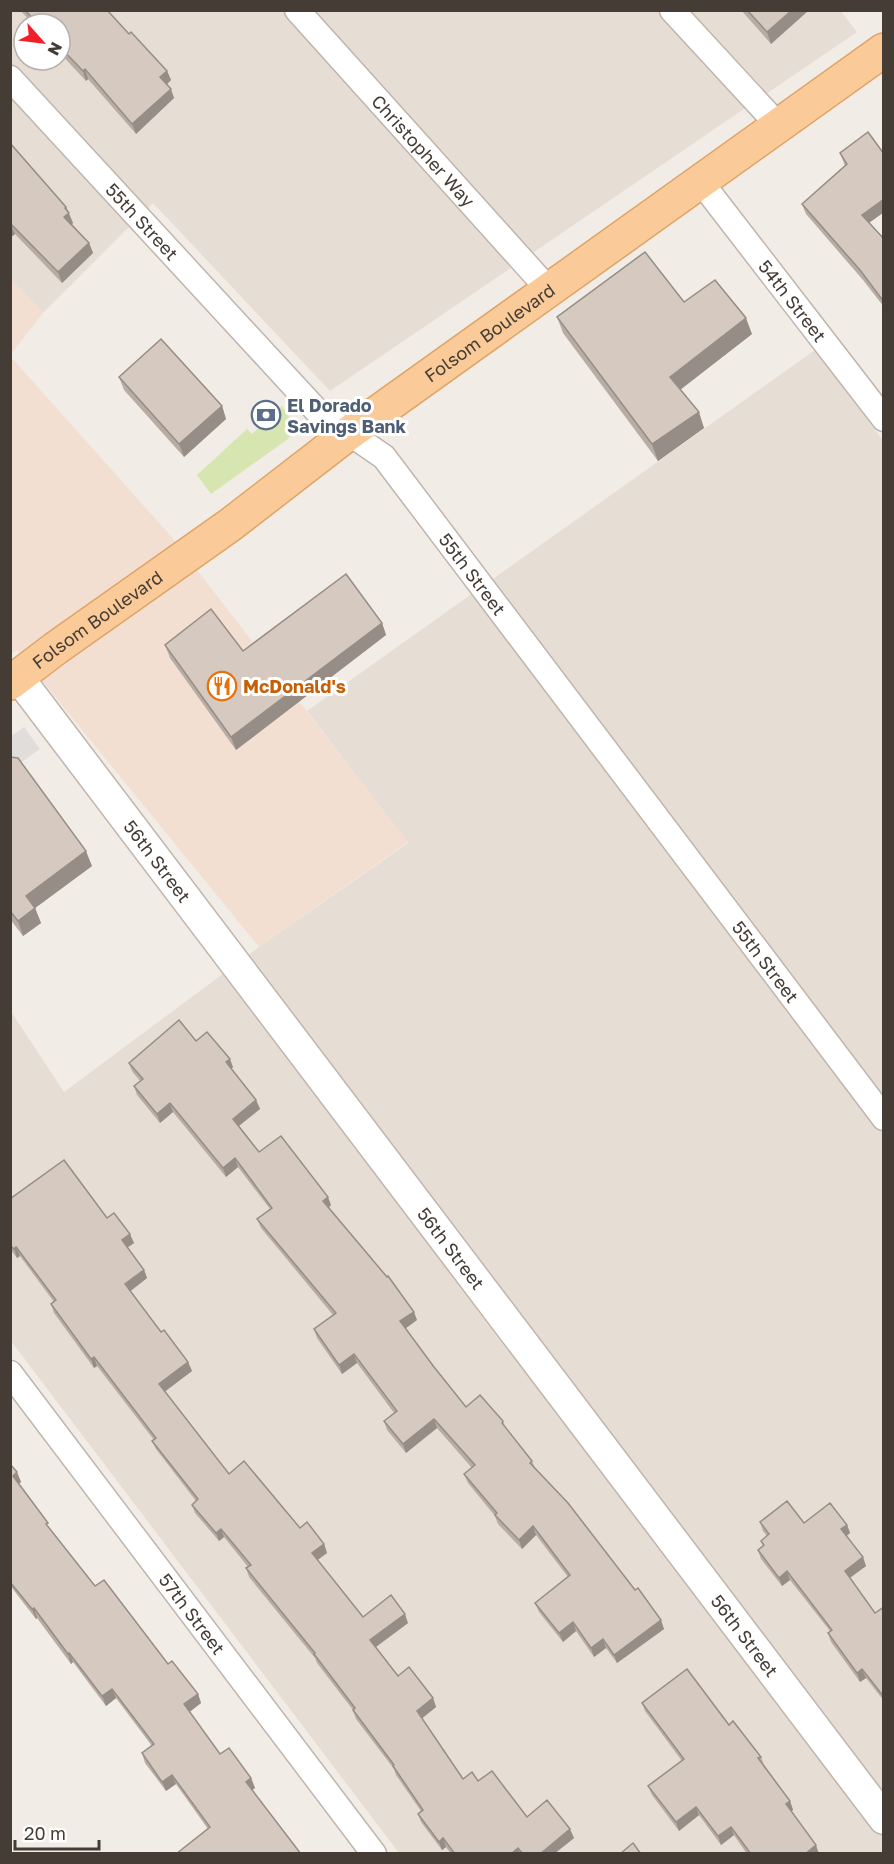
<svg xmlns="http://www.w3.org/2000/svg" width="894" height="1864" viewBox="0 0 894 1864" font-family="'Golos Text',sans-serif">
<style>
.residential{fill:#e6ddd4;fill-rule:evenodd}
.commercial{fill:#f3dfd2}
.green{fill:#d7e5b0}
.parking{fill:#e0dddb}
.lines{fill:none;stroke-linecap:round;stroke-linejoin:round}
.minor-casing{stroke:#c0b5ac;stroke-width:27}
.tertiary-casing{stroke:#c0b5ac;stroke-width:33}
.primary-casing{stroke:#dea468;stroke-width:36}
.minor{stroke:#fff;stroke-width:24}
.tertiary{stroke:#fff;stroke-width:30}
.primary{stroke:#facb98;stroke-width:33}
.wall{fill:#b8ada4}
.shaded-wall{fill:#968d86}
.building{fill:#d6c9bf;stroke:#968d86;stroke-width:1.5}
.labels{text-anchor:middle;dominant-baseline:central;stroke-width:6;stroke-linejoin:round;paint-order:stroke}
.street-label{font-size:18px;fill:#453c36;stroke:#fff}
.service-label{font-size:18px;font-weight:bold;fill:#4e5e75;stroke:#fff;text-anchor:start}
.food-label{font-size:18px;font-weight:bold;fill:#c56008;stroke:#fff;text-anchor:start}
</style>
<rect width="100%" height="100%" fill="#f2ece6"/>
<g class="residential">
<path d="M840,10L857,32L330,391L153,203L43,313L11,279V11ZM24,24H60V60H24Z"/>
<polygon points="815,350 884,442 883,1853 399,1853 11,1341 10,1010 64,1092 259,947 408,843 307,711"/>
</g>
<g class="commercial">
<polygon points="11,279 43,313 11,354"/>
<polygon points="10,356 170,535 408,842 259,947 17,650 11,654"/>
</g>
<path class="green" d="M282,406C290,418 296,425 288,439L211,494L197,475L247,429L252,434Z"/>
<polygon class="parking" points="24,727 40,749 10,770 10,733 13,735"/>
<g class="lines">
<g class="minor-casing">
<g id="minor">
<path id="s1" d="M297,10L549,290"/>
<polyline points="672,10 778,125"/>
<path id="s2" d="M10,78L317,411L384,457L884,1118"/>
<path id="s3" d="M701,182L884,419"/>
<path id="s4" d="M10,1373L374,1854"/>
</g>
</g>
<g class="tertiary-casing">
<g id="tertiary">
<path id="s5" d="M18,677L884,1819"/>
</g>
</g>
<g class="primary-casing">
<g id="primary">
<path id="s6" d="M10,683L56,648L230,525L349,433L884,50"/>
</g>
</g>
<use href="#minor" class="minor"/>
<use href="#tertiary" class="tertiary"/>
<use href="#primary" class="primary"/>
</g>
<g class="wall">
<polygon points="20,10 107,10 129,34 167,71 171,80 167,84 174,98 136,134 88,79 86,81 60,53 60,24 33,24"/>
<polygon points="741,10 809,10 771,44"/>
<polygon points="10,143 66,207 73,223 72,224 89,243 93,253 62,283 15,234 10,238"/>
<polygon points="840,153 884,154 884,212 869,223 884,239 884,307 863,280 806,214 802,204 845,166"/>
<polygon points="684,302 752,334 680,390 704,428 658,461 563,333 557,317"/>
<polygon points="119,377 222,406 226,419 184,457 124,390"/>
<polygon points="382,623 386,635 236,750 170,658 165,645 243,651"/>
<polygon points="10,757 92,866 35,908 41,923 23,936 10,919"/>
<polygon points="196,1041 233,1067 231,1069 256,1100 260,1109 239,1126 259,1152 331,1205 329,1208 417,1320 405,1329 434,1367 466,1407 503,1421 505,1427 532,1461 536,1470 664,1629 617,1663 606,1648 594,1657 576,1631 563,1642 539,1612 535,1603 568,1577 536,1535 522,1549 498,1524 495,1516 468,1483 464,1474 472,1468 437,1428 406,1453 387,1430 384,1421 394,1413 357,1363 342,1374 317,1338 314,1329 333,1315 261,1228 257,1219 270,1209 238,1167 226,1177 173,1112 160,1123 137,1095 134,1086 140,1081 132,1071 129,1063"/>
<polygon points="10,1199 107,1218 134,1243 127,1248 144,1270 147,1278 130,1291 161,1332 188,1362 192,1371 165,1391 229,1474 300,1528 324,1544 327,1553 317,1560 363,1617 408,1623 376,1647 398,1676 433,1698 436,1707 422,1718 463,1779 478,1781 527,1817 574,1838 554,1854 451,1854 446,1847 442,1850 421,1822 418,1814 421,1811 396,1775 394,1769 356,1719 353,1710 317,1663 315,1658 249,1577 246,1568 248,1567 224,1537 219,1541 195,1513 192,1505 196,1501 156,1449 152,1441 154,1440 97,1366 94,1368 54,1313 51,1304 54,1302 20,1256 17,1258 10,1249"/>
<polygon points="10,1464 21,1482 18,1484 50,1529 95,1586 168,1664 198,1694 201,1703 189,1712 220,1754 251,1778 255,1788 208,1829 176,1784 166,1791 145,1763 142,1753 152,1746 116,1698 106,1706 73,1662 71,1664 37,1618 36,1619 12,1588 10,1585"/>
<polygon points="760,1522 847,1525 850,1533 846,1536 866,1566 850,1578 875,1613 884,1607 884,1701 866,1678 860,1682 831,1642 828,1633 830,1631 790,1580 782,1586 761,1559 758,1550 763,1546 761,1541 767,1536 763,1531"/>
<polygon points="642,1703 729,1725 761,1757 764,1765 790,1801 793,1810 791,1811 819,1853 747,1854 734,1835 721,1845 699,1815 679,1831 652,1795 648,1786 682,1761 645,1711"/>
</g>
<g class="shaded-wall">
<polygon points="792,10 809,10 771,44 767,32"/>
<polygon points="85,69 88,79 86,81 83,71"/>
<polygon points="167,71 171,80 164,87 160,77"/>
<polygon points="171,89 174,98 136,134 132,124"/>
<polygon points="884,199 884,212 866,225 862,215"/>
<polygon points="66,207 73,223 68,228 64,217 65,208"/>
<polygon points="10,223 15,234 10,238"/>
<polygon points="89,243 93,253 62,283 58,272"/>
<polygon points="746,318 752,334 676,393 670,377"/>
<polygon points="222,406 226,419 184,457 179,444"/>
<polygon points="699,412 704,428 658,461 652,444"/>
<polygon points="382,623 386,635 236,750 231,737"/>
<polygon points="86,851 92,866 31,911 26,896"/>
<polygon points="35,908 41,923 23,936 18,921"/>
<polygon points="230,1059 233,1067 229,1071 226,1062"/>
<polygon points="256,1100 260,1109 236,1128 233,1119"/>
<polygon points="170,1103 173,1112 160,1123 157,1114"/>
<polygon points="235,1158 238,1167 226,1177 223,1168"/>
<polygon points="328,1197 331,1205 326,1209 323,1201"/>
<polygon points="130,1234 134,1243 125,1249 122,1240"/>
<polygon points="16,1247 20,1256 17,1258 14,1249"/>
<polygon points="144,1270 147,1278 128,1293 125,1284"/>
<polygon points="414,1312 417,1320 403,1330 400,1321"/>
<polygon points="354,1354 357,1363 342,1374 339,1365"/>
<polygon points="94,1357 97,1366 94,1368 91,1359"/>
<polygon points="188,1362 192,1371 163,1393 159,1384"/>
<polygon points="434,1419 437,1428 406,1453 403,1444"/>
<polygon points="17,1472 21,1482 16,1486 13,1476"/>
<polygon points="847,1525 850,1533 844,1538 841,1529"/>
<polygon points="533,1526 536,1535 522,1549 519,1540"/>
<polygon points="221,1529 224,1537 219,1541 216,1533"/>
<polygon points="324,1544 327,1553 315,1562 312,1553"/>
<polygon points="863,1557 866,1566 848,1579 845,1571"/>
<polygon points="787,1571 790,1580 782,1586 779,1578"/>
<polygon points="34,1608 37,1618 36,1619 32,1609"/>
<polygon points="405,1614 408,1623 373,1649 370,1640"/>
<polygon points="661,1620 664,1629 617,1663 614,1655"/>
<polygon points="573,1622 576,1631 563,1642 559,1633"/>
<polygon points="603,1639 606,1648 594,1657 591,1648"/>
<polygon points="69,1653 73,1662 71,1664 68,1654"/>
<polygon points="862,1669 866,1678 860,1682 857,1673"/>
<polygon points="112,1689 116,1698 106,1706 102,1696"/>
<polygon points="198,1694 201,1703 187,1714 184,1704"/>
<polygon points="433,1698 436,1707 420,1720 417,1711"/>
<polygon points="172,1775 176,1784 166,1791 162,1782"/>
<polygon points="251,1778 255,1788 249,1792 246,1782"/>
<polygon points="790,1801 793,1810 789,1813 786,1804"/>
<polygon points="696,1807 699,1815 679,1831 676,1822"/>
<polygon points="731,1827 734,1835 721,1845 718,1836"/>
<polygon points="570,1829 574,1838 554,1854 540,1854"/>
<polygon points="443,1838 446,1847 442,1850 439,1842"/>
<polygon points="816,1845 819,1854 805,1854"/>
<polygon points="518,1848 520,1854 511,1854"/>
</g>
<g class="building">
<polygon points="25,10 107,10 129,34 131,32 167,71 160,77 171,89 132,124 85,69 83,71 60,47 60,24 38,24"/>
<polygon points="747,10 792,10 767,32"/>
<polygon points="868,132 884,154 884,199 862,215 884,239 884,302 860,270 802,204 847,164 840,153"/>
<polygon points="10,143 66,207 65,208 69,213 64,217 89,243 58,272 10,223"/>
<polygon points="645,252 684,302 715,280 746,318 670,377 699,412 652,444 557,317"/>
<polygon points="161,339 222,406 179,444 119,377"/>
<polygon points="346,574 382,623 231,737 165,645 211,609 243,651"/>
<polygon points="10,757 18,758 86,851 26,896 35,908 18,921 10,911"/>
<polygon points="179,1020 196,1041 207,1032 230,1059 226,1062 256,1100 233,1119 259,1152 281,1136 328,1197 323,1201 387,1277 388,1276 414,1312 400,1321 434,1367 466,1407 480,1395 503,1421 502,1423 532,1461 530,1463 568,1503 635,1590 638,1588 661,1620 614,1655 603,1639 591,1648 573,1622 559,1633 535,1603 570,1575 533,1526 519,1540 495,1515 497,1513 464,1474 475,1465 434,1419 403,1444 384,1421 397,1411 354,1354 339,1365 314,1329 336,1313 257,1219 272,1208 235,1158 223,1168 170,1103 157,1114 134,1086 143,1079 129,1063"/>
<polygon points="64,1160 107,1218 114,1213 130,1234 122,1240 144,1270 125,1284 161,1332 164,1330 188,1362 159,1384 229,1474 244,1461 300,1528 307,1522 324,1544 312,1553 363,1617 391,1595 405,1614 370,1640 398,1676 409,1667 433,1698 417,1711 463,1779 472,1772 478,1781 492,1771 527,1817 547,1800 570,1829 540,1854 523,1854 518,1848 511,1854 455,1854 443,1838 439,1842 418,1814 423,1810 393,1766 394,1765 353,1710 355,1708 314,1654 315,1653 246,1568 251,1565 221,1529 216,1533 192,1505 198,1499 152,1441 156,1438 94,1357 91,1359 51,1304 56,1300 16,1247 14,1249 10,1245 10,1199"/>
<polygon points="10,1464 17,1472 13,1476 48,1523 46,1524 95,1586 104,1580 168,1664 172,1661 198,1694 184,1704 220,1754 229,1748 251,1778 246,1782 301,1854 176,1854 210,1827 172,1775 162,1782 142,1753 154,1744 112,1689 102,1696 69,1653 68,1654 34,1608 32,1609 10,1582"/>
<polygon points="787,1501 804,1523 830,1503 847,1525 841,1529 863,1557 845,1571 875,1613 884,1607 884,1697 862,1669 857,1673 828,1633 832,1630 787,1571 779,1578 758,1550 764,1545 761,1541 769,1534 760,1522"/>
<polygon points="687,1669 729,1725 733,1721 761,1757 758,1758 790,1801 786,1804 816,1845 805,1854 751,1854 731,1827 718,1836 696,1807 676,1822 648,1786 684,1759 642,1703"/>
<polygon points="633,1843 641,1854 620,1854"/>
</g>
<defs>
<g id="bank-ring" transform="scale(1.5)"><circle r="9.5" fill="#fff" stroke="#5c6f8a" stroke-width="1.5"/><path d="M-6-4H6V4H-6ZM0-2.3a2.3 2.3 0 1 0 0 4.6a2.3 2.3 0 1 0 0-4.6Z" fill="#5c6f8a"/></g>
<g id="restaurant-ring" transform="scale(1.5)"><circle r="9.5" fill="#fff" stroke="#e8710a" stroke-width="1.5"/><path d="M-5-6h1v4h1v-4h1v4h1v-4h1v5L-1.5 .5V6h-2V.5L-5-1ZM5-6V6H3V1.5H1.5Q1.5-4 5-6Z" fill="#e8710a"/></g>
</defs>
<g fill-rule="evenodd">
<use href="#bank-ring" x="266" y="415"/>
<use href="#restaurant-ring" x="222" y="686"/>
</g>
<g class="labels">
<g class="street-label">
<text stroke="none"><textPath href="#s1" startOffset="189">Christopher Way</textPath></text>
<text stroke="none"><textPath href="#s2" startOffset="195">55th Street</textPath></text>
<text stroke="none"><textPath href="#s3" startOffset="150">54th Street</textPath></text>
<text stroke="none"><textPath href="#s6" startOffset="594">Folsom Boulevard</textPath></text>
<text stroke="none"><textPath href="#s2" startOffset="681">55th Street</textPath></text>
<text stroke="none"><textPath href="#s6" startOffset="108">Folsom Boulevard</textPath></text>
<text stroke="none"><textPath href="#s5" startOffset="231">56th Street</textPath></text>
<text stroke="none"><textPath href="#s2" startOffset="1167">55th Street</textPath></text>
<text stroke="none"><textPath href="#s5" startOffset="717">56th Street</textPath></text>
<text stroke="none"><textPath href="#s4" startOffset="302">57th Street</textPath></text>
<text stroke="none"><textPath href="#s5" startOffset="1203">56th Street</textPath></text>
</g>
<g class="service-label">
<text x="287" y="405">El Dorado<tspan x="287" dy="21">Savings Bank</tspan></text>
</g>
<g class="food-label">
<text x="243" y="686">McDonald's</text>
</g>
</g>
<rect width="894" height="1864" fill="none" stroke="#453c36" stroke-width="24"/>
<g transform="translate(42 42) rotate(118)"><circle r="28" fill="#ffffff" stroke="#b5b1af" stroke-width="1.5"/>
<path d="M0-4.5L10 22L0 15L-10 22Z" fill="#f01f28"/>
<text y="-9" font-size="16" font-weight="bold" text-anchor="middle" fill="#453c36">N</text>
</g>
<path d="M15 1840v9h84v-9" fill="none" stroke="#453c36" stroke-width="3"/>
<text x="24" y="1840" font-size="18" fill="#453c36" stroke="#ffffff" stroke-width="4.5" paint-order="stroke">20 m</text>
</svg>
